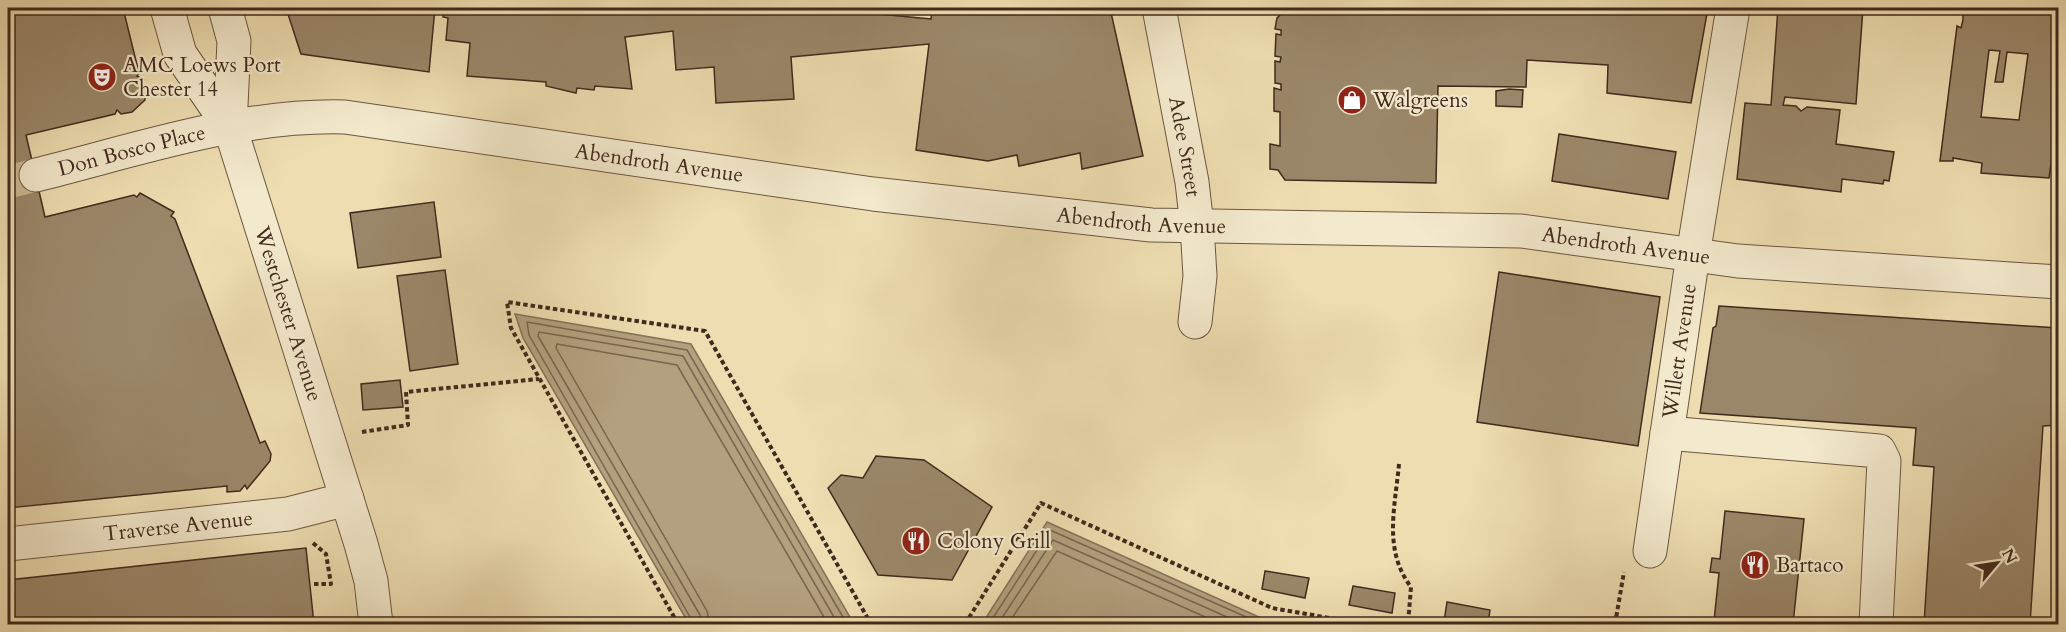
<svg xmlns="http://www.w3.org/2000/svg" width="2066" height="632" viewBox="0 0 2066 632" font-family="Cardo,serif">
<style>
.water{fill:#b3a07e;stroke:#857157;stroke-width:1.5}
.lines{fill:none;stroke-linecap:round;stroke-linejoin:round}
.shore{stroke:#7a654e;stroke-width:1.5}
.building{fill:#9a8769;stroke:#412a1d;stroke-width:1.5;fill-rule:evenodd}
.minor-tunnel{stroke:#cbb993;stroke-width:33;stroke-dasharray:33 16;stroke-linecap:butt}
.minor-casing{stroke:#6c5742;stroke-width:35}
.path{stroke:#412a1d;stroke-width:4;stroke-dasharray:4.5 3;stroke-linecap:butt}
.minor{stroke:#f3e9cc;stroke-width:33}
.labels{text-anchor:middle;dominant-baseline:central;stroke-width:4.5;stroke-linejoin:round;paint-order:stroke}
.poi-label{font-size:21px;fill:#412a1d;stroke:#f3e9cc;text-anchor:start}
.street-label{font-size:21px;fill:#412a1d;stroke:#f3e9cc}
</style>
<rect width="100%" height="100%" fill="#edddb0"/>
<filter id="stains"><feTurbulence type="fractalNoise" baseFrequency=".00333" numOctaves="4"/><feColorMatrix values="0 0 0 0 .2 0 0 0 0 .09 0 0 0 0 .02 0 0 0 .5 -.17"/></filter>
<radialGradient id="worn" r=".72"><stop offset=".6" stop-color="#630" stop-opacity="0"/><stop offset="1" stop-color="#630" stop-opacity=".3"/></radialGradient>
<g class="water">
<polygon points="515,314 691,344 854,624 689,624 523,338"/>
<polygon points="1047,522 1270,622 1286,624 982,624"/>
</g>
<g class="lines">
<g class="shore">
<polyline points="694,624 529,335 527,322 687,350 847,624"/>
<polyline points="701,624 700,615 538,336 539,332 683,356 838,624"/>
<polyline points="710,624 707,611 556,348 557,344 677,365 828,624"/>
<polyline points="989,624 1050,530 1262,624"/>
<polyline points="998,624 1053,540 1243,624"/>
<polyline points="1008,624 1057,551 1221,624"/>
</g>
</g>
<g class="building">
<polygon points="8,8 123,8 139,73 137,76 144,80 141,84 145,90 145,100 132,112 121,114 117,110 115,114 26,135 45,217 134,195 137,197 140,193 174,212 171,216 175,219 260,443 265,441 271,454 270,461 247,489 245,485 240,491 227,492 227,486 8,508"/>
<polygon points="286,8 435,8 429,72 301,54"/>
<polygon points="444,8 858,8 857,12 931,19 932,8 1110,8 1143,156 1082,169 1080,153 1019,166 1017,155 988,161 916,150 929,44 791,57 794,99 716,103 714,67 676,70 673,31 625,37 632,89 595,86 594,90 577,88 576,93 546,86 546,82 467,76 470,43 446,40 448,18 443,17"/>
<polygon points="1288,8 1708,8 1691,103 1607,93 1608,65 1527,60 1526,87 1438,86 1436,183 1285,180 1278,170 1270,169 1270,144 1280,146 1280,112 1274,111 1274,88 1281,90 1281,84 1275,83 1275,61 1280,62 1281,57 1275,56 1276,34 1281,35 1281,30 1275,29 1277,18"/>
<polygon points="1778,8 1863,8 1856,104 1785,97 1783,105 1796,106 1801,111 1807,107 1840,110 1836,144 1894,152 1889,181 1884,180 1883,184 1842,179 1841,192 1737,179 1745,103 1771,105"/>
<path d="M1959,8H2058V112L2049,178L1981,173L1982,163L1953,158V161H1940L1957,26L1961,28L1963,20V9ZM1989,50L2000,51L1995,82H2003L2007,52L2028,54L2019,120L1981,117Z"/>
<polygon points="1509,89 1523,90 1522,107 1496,106 1496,91"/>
<polygon points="1559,134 1676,152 1668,199 1552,181"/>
<polygon points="434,202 441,257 358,268 350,213"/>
<polygon points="445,270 458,364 410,371 397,276"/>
<polygon points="1499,272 1660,297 1638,446 1477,422"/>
<polygon points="1719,306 2058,328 2058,425 2043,426 2030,624 1924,624 1934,467 1913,465 1916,428 1700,413 1713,328 1716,326"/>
<polygon points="400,380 403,407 363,410 361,384"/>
<polygon points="876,456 924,460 992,507 952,580 878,575 828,488 841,475 863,478"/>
<polygon points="1725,511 1804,519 1793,624 1725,622 1724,624 1718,624 1718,622 1714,621 1719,573 1710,572 1712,558 1720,559"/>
<polygon points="306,548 314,624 8,624 8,580"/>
<polygon points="1265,571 1309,578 1305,598 1262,589"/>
<polygon points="1353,586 1395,593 1392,613 1349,605"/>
<polygon points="1447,602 1490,610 1488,624 1444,622"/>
<polygon points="1536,618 1576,624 1535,624"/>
</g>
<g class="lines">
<polyline class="minor-tunnel" points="8,182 36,175"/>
<g class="minor-casing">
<g id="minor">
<path id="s1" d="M167,8L180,54L230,127L361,544L371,581L376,624"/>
<polyline points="225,8 234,41 230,127"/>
<path id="s2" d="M1159,8L1192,182L1197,226L1200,276L1195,322"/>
<path id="s3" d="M36,175C137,150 240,114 345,117L873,194L1151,225L1521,231L1738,261L2058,282"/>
<polyline points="1667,433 1879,451 1884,461 1876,624"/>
<path id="s4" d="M8,544L288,514L347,499"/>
<path id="s5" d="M1650,551L1693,255L1733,8"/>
</g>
</g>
<g class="path">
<polyline points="362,432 408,425 406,392 539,379"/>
<path d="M1399,464C1395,508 1383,550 1411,587L1408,624"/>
<polyline points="313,543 326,554 331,584 314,584"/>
<polyline points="678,624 511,328 507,302 705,331 871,624"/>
<polyline points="965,624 1041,503 1272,608 1364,624"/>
<polyline points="1615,624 1624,572"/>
</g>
<use href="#minor" class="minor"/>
</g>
<defs>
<g id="theatre-disc" transform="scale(1.5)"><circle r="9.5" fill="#8f2418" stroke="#f3e9cc"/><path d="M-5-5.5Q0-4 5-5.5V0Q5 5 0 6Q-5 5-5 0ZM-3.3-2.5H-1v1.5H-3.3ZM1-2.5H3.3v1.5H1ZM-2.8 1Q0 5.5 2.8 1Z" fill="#fff"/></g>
<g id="shop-disc" transform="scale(1.5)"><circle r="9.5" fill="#8f2418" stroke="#f3e9cc"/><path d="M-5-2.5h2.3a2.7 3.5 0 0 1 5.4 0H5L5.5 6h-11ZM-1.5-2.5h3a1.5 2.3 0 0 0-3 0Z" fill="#fff"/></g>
<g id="restaurant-disc" transform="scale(1.5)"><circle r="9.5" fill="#8f2418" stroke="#f3e9cc"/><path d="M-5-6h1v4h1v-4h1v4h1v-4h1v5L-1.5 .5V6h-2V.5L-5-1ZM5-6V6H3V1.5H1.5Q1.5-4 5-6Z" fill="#fff"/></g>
</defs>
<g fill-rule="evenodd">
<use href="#theatre-disc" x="102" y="77"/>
<use href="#shop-disc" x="1352" y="100"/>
<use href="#restaurant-disc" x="916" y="541"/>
<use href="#restaurant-disc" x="1755" y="565"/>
</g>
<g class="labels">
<g class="poi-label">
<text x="123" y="65">AMC Loews Port<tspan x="123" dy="24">Chester 14</tspan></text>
<text x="1373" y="100">Walgreens</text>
<text x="937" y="541">Colony Grill</text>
<text x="1776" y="565">Bartaco</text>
</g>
<g class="street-label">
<text stroke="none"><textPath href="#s2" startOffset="141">Adee Street</textPath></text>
<text stroke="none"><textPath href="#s3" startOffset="99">Don Bosco Place</textPath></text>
<text stroke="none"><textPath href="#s3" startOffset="633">Abendroth Avenue</textPath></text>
<text stroke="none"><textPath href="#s3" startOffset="1119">Abendroth Avenue</textPath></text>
<text stroke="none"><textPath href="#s3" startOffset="1605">Abendroth Avenue</textPath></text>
<text stroke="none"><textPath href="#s1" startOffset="332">Westchester Avenue</textPath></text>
<text stroke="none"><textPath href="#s5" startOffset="202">Willett Avenue</textPath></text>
<text stroke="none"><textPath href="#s4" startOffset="171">Traverse Avenue</textPath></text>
</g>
</g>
<rect width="2066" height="632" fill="none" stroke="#edddb0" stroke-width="30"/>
<rect x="9" y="9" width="2048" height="614" fill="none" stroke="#412a1d" stroke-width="3"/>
<rect x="15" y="15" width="2036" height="602" fill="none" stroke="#412a1d" stroke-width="1.5"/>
<g transform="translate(1997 563) rotate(61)" stroke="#f3e9cc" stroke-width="4.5" paint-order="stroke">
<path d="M0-4.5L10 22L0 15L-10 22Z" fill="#412a1d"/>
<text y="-9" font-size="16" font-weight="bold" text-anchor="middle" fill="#412a1d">N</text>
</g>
<rect width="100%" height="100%" filter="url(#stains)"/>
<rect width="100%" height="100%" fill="url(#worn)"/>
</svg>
